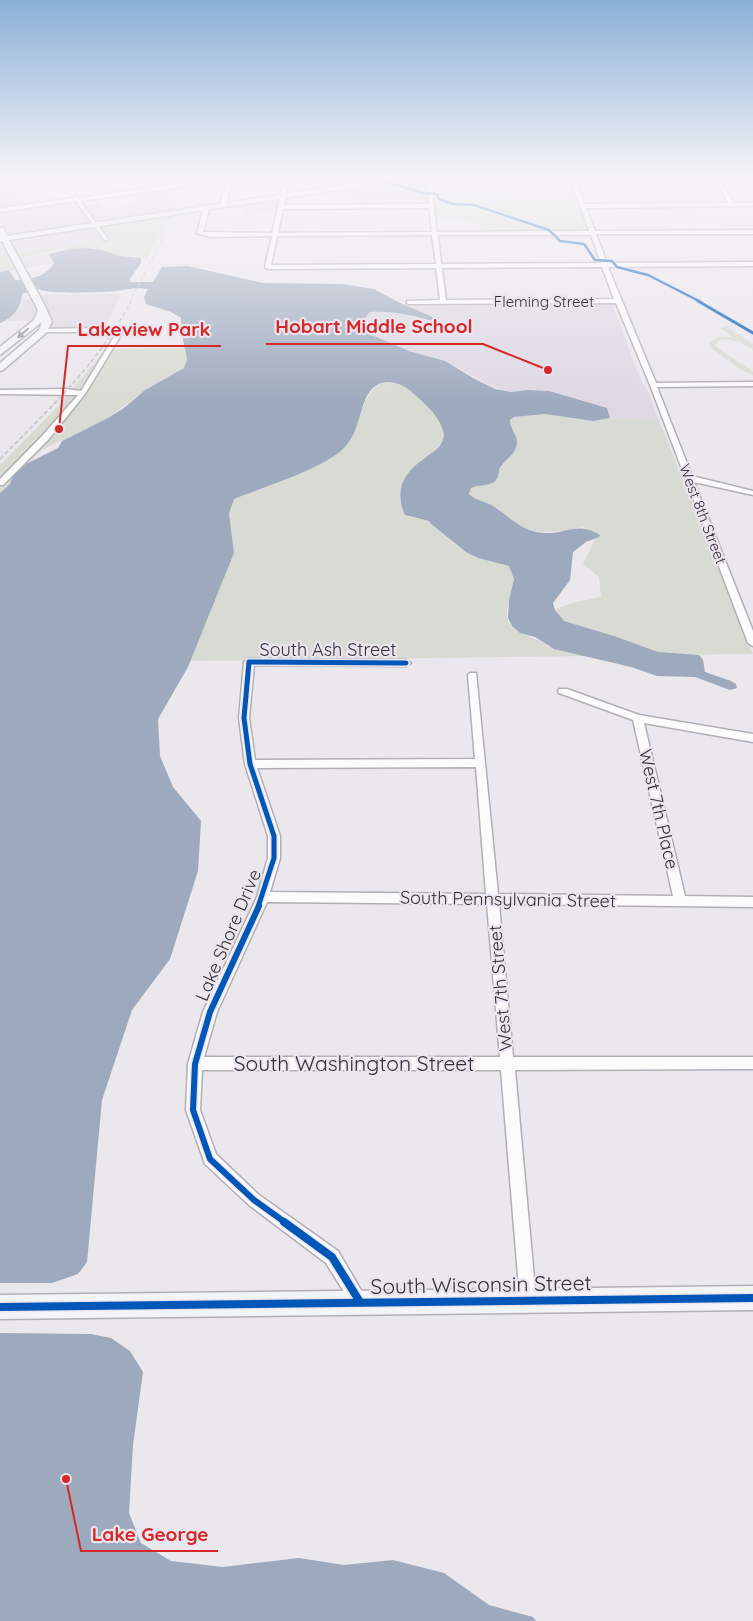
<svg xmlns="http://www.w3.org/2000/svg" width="753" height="1621" viewBox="0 0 753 1621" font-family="Quicksand,sans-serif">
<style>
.built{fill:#ddd8e4}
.green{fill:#d8dbd3}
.water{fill:#9da9bd}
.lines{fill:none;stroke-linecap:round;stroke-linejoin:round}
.street-casing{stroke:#b1afb4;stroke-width:3}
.secondary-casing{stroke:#b1afb4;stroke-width:3}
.street{fill:#fcfbfc;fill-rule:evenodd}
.secondary{fill:#f3f4f7;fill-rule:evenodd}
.rail-far2{stroke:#cac9ca;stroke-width:1;stroke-dasharray:4 2;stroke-linecap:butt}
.rail-far1{stroke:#cac9ca;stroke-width:2;stroke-dasharray:4.5 2.5;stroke-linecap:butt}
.rail{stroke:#cac9ca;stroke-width:2.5;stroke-dasharray:5.5 3;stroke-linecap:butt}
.cycleway-far4-casing{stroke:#eae5ef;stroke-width:4}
.cycleway-far3-casing{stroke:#eae5ef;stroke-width:5}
.cycleway-far2-casing{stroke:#eae5ef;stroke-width:8}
.cycleway-far1-casing{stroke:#eae5ef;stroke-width:9}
.cycleway-casing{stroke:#eae5ef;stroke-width:11}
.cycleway-far4{stroke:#0057b8;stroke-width:2.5}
.cycleway-far3{stroke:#0057b8;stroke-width:3}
.cycleway-far2{stroke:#0057b8;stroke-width:5}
.cycleway-far1{stroke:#0057b8;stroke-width:6}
.cycleway{stroke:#0057b8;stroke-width:8}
.oneway{fill:#929296}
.labels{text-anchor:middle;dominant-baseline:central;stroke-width:4.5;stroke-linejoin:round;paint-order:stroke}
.far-street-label{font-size:15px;fill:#323134;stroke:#eae5ef}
.street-label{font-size:18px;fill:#323134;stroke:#eae5ef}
.near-street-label{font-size:21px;fill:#323134;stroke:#eae5ef}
.leader{fill:none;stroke:#d62828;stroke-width:2}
.callout-dot{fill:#d62828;stroke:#eae5ef;stroke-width:2}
.callout-label{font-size:19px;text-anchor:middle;font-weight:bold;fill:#d62828;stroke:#eae5ef;stroke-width:4.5;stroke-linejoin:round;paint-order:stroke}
</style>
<rect width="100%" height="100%" fill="#eae7ed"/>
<g class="built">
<polygon points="0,177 8,177 12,183 17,182 23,193 19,194 26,206 77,199 83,206 98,203 103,209 135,205 126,192 178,185 170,199 178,198 172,212 106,239 0,255"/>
<polygon points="383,181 424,194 385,181 428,181 430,193 427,194 430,194 431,205 358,206 338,188"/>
<polygon points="281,197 278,210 247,215 235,203"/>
<polygon points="49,254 54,263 21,269 16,259"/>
<polygon points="122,294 103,330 44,330 36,295"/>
<polygon points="36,297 40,305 36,321 7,321 20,307 22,300"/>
<polygon points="402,304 612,304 641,381 646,387 659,420 610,418 607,408 528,390 511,392 493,387 445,361 409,351 364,332 362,321 370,312 388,311 419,317 437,323 437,319"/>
</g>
<g class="green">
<polygon points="433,193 577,193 592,232 481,233 479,225 461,219 436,219"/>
<polygon points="165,216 171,216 148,257 119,256 101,250 86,248 61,250 10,260 14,270 0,272 0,255 106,239 97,225"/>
<path d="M726,326L753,344V350C742,343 732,337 718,341L715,346L753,372V375L741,370L709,346V342L718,337H733L720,328Z"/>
<polygon points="184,348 187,359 184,368 145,390 108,418 44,449 13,476 10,484 0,493 0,465 58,406 106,349"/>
<path d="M390,381C411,383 440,415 445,435C442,450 432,451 422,460C404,475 391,496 408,517L430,521L431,524L453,543L478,558L509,566C523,582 500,605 509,623C515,635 538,637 549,647L645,648L614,636L564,621L555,610L572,603L601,597L599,577L583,564L595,539L599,537L584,527C562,531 538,537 518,525C509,520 502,512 493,506C485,501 476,501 469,494L471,488C476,486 482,486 486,483C504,471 510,454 516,434L512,429L510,420L514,417L545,414L593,421L610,418L659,420L753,654L190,661L234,553L229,514L234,499C268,486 319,471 344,446C364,427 358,386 390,381Z"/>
</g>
<g class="water">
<path d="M86,248L102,250L119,256L141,258V263L129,280L131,282H153L162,267L188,266L263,283L342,284L374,289L398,302L437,319V323C415,315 393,311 370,312L362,321L365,332L409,351L445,361L473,378L495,389L511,392L528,390L549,391L607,408L610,418L593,421L545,414L514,417L510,420C510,429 517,434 517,442C517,454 505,459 500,468C498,473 499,478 494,482C488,486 478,485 471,488L469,494C476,501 485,501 493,506C510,517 522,532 544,533C567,534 577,521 600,535L599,537L586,542L573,552L570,580L553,603L555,610L564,621L614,636L658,652L699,655L703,660L705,672L731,681L736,684L737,688L730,690L695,677L657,676L631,667L554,649L535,637L520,633L512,626L508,618L509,600L514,579L509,566L478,558L466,552L431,524L429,521L405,515C394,490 403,473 425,458C435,450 442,448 444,435C441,417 426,405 413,393C398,379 376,376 366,398C358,416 358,435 342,450C319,470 264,487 234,499L229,514L234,553L188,667L158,719L160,756L173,787L201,821L198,871L170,959L132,1010L102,1100L87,1262L78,1274L52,1283H0V493L10,484L13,476L26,464L58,448L62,441L108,418L124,408L145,390L184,368L187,359L181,330V318L171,312L146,304L144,297L148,289C136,287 128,289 117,291C104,292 48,295 39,289L22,294C22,307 13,318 0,323V272L9,270L15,280C31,280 45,277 54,263L49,254L70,249Z"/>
<polygon points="0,1333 91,1334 111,1338 130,1351 143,1372 133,1445 129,1513 141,1543 171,1561 223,1567 299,1558 344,1565 393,1560 444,1573 489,1605 533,1617 536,1621 0,1621"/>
</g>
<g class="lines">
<g class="street-casing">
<g id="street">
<polygon points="47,177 58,177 0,185 0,183"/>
<polygon points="59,177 63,177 78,198 228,177 245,177 232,180 226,205 223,207 220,205 227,181 80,201 108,239 105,241 76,201 0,212 0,208 74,198"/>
<path d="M285,177H289L284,205L429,204L426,177H430L437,232L589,231L570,177H574L585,204L729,203L712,177H716L734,203L753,202V206L586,208L595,231L753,230V234H596L607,263L753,262V266L608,267L656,383L753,382V386L657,387L692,476L753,491V495L694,482L753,631V646L748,643L650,385L616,303L409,304L407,303V301L440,300L436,268L268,269L265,267L272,236L210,237L197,233L203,210L202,207L205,205L209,210L203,232L272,233ZM429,208L432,232L278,233L283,209ZM432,235L436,264L271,265L277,236ZM438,235H591L601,263L441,264ZM602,267L614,299L446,300L442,268Z"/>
<polygon points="402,177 410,177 386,182 384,181"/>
<polygon points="121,328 124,330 85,394 48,440 3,485 0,485 0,479 42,436 78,395 0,394 0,390 66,389 81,391 118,330"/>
<polygon points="43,329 94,328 97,330 94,332 41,332 40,331"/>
<path d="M249,659L406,660L411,663L406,666L254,665L249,718L255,760L475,759L468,675L470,673H476L498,894L673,896L633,720L559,693L558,691L559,689H567L639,715L753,734V742L644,723L685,896L753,897V907L499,904L513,1057H753V1069L515,1070L536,1300L534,1306L528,1308L522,1306L520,1300L501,1070H202L200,1110L216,1154L259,1195L338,1251L368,1302L366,1308L360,1310L354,1308L326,1263L249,1205L205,1164L186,1110L188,1064L203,1012L257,897L268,858V836L245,764L239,718L244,662ZM476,767L486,894L270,892L280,858V836L257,768ZM267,902L487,904L500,1057H204L217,1012Z"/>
</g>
</g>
<g class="secondary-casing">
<g id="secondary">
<polygon points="753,177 753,181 383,183 9,240 44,304 52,322 46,333 3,370 0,371 0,363 39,330 42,322 0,355 0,347 34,320 38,310 2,241 0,241 0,228 3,228 7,236 383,179"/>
<polygon points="753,1286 753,1310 0,1319 0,1295"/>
</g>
</g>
<use href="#street" class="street"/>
<use href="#secondary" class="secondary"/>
<polyline class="rail-far2" points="130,302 193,177"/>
<path class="rail-far1" d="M0,459C48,410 100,362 131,301"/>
<polyline class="rail" points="0,459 1,458"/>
<g class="cycleway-far4-casing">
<polyline id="cycleway-far4" points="370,177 423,193 437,194 439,199 453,204 474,205 549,230 560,241 584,244 595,260 612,261 617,267 648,275 701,302"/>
</g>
<g class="cycleway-far3-casing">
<polyline id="cycleway-far3" points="698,301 753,333"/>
</g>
<g class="cycleway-far2-casing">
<polyline id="cycleway-far2" points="258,907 274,858 274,836 250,764 244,718 249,662 406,663"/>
</g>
<g class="cycleway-far1-casing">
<polyline id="cycleway-far1" points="259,906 210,1012 195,1064 193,1110 210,1159 254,1200 286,1223"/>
</g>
<g class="cycleway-casing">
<g id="cycleway">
<polyline points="284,1222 332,1257 360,1302"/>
<polyline points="0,1307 753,1298"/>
</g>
</g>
<use href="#cycleway-far4" class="cycleway-far4"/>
<use href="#cycleway-far3" class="cycleway-far3"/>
<use href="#cycleway-far2" class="cycleway-far2"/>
<use href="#cycleway-far1" class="cycleway-far1"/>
<use href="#cycleway" class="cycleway"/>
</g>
<defs><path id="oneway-solid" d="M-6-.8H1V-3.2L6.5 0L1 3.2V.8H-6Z" transform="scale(1.25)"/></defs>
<use class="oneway" href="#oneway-solid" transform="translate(23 333) rotate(140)"/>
<linearGradient id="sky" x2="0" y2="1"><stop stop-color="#8ab0d7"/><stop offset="0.44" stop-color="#f6f4f7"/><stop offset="1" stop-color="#f6f4f7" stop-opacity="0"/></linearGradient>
<rect width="753" height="404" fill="url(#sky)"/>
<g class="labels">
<g class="far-street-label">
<text x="544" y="301">Fleming Street</text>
<text transform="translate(703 514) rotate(69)">West 8th Street</text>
</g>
<g class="street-label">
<text x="328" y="649">South Ash Street</text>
<text transform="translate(659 809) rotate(77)">West 7th Place</text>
<text transform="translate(508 899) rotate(1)">South Pennsylvania Street</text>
<text transform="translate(228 935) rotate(-67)">Lake Shore Drive</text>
<text transform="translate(500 988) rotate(-95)">West 7th Street</text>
</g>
<g class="near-street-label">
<text x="354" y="1063">South Washington Street</text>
<text transform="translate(481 1284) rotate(-1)">South Wisconsin Street</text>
</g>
</g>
<path class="leader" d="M548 370L483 344H266M59 429L68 346H221M66 1479L81 1551H218"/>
<g class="callout-dot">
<circle cx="548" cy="370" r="5"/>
<circle cx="59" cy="429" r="5"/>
<circle cx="66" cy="1479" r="5"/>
</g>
<g class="callout-label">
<text x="374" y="333">Hobart Middle School</text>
<text x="144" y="336">Lakeview Park</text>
<text x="150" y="1541">Lake George</text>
</g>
</svg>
